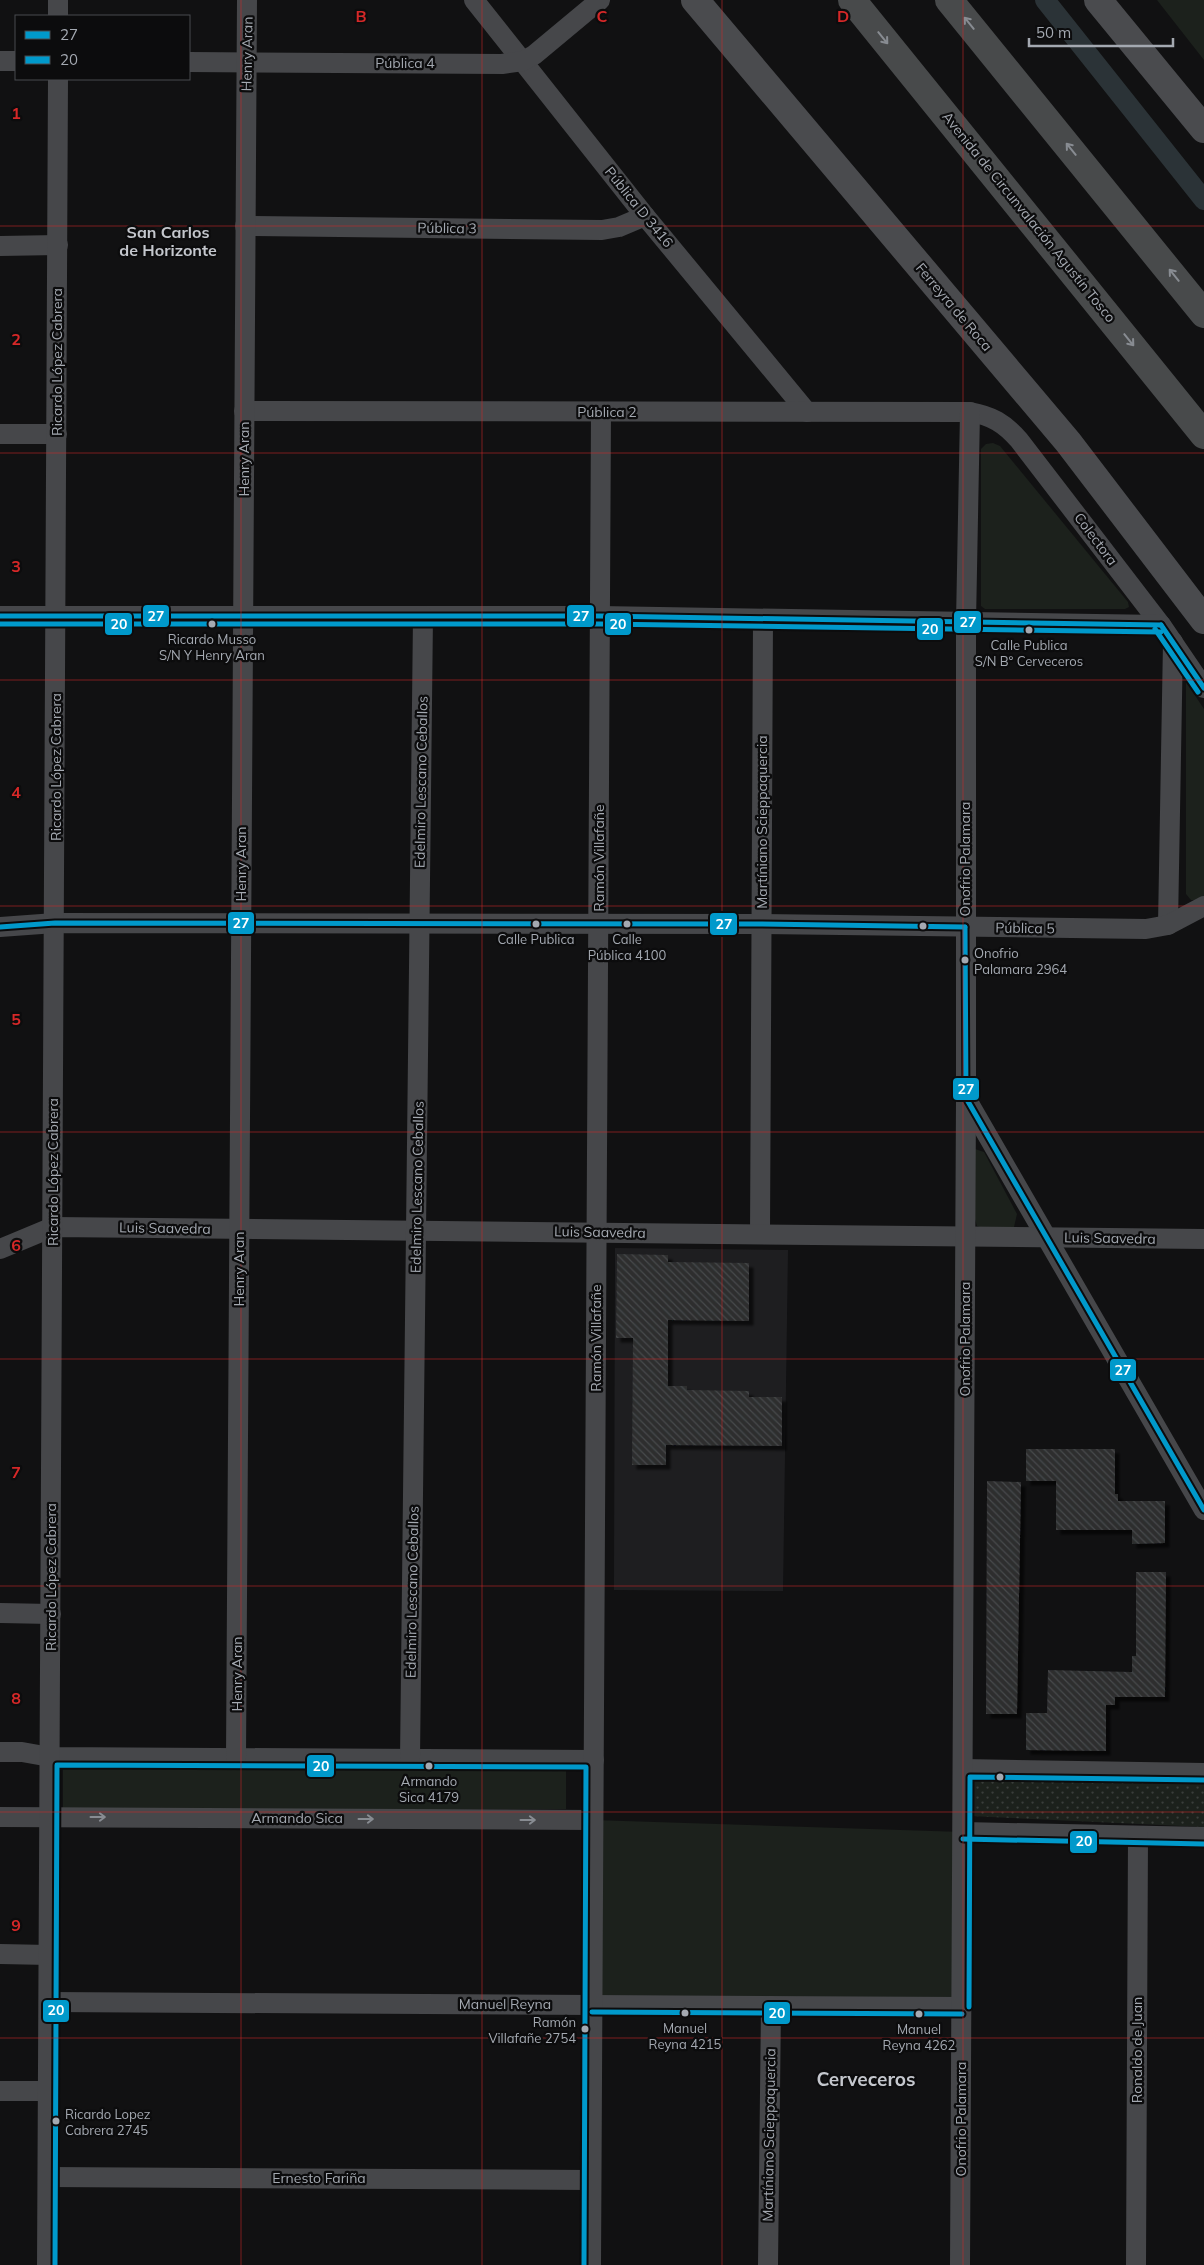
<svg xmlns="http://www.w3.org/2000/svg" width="1204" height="2265" viewBox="0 0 1204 2265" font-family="Mulish,sans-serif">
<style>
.built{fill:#1e1e20}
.grass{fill:url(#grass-dots)}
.park{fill:#1c211c}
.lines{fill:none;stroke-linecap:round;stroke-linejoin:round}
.canal{stroke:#2b3337;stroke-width:20}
.building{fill:url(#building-back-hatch);filter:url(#shadow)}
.street{stroke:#46474a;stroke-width:20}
.secondary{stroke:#4a4b4e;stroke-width:28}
.highway{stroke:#484a4b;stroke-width:28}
.bus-1-casing{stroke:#0c0c0d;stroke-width:9}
.bus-2-casing{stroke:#0c0c0d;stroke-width:9}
.bus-1{stroke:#0099cb;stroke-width:5}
.bus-2{stroke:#0099cb;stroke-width:5}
.oneway{stroke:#888c92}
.grid{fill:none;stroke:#d62828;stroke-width:1;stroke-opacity:0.55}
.bus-dot{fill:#a4a9b1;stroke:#0c0c0d;stroke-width:2}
.labels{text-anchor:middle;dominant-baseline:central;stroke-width:4.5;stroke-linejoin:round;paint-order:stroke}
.bus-label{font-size:13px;fill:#a4a9b1;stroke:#0c0c0d}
.street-label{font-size:14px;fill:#a4a9b1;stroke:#0c0c0d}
.quarter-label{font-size:16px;font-weight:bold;fill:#c4c7cd;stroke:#0c0c0d}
.district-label{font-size:19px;font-weight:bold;fill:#c4c7cd;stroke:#0c0c0d}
.grid-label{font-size:16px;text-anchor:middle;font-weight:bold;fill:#d62828;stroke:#0c0c0d;stroke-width:4.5;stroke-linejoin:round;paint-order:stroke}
.line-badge{stroke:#0c0c0d;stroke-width:2}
.badge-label{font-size:14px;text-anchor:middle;font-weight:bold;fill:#fff}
</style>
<defs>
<pattern id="grass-dots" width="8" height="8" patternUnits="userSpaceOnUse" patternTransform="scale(1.25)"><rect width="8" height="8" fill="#1c211c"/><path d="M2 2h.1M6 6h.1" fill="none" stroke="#3a3e3b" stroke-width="1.8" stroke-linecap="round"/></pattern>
<pattern id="building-back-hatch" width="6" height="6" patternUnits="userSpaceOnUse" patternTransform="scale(1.25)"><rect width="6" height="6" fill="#2d2e2f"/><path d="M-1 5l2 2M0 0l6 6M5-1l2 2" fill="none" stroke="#48494b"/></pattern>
<filter id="shadow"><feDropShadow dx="4.5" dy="4.5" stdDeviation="1" flood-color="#0009"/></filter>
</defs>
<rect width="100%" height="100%" fill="#111112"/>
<polygon class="built" points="615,1248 788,1250 783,1591 614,1590"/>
<polygon class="grass" points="969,1777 1204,1784 1204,1827 970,1816"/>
<g class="park">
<polygon points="1157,0 1204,0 1204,60"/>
<polygon points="993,443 1000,446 1128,602 1129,607 1125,609 985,609 981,606 981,449 986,444"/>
<polygon points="1186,682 1204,709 1204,897 1200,900 1191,900 1186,894"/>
<polygon points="975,1149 984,1152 1017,1214 1014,1227 987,1230 977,1226 974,1216"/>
<polygon points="63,1767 566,1767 566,1809 63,1810"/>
<polygon points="593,1820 963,1832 962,2007 592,2005"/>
</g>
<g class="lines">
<polyline class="canal" points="1045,0 1204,200"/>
</g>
<g class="building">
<polygon points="617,1254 668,1255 668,1262 749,1263 749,1321 668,1320 668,1386 687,1386 687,1390 749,1391 749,1397 782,1397 782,1446 666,1445 666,1465 632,1465 633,1338 616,1338"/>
<polygon points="1026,1449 1115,1449 1115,1494 1118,1494 1118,1501 1165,1501 1165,1543 1132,1544 1132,1530 1056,1530 1056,1481 1026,1481"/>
<polygon points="987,1481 1021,1482 1017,1714 986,1714"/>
<polygon points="1136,1572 1166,1572 1165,1697 1115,1697 1115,1705 1106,1705 1106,1751 1026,1750 1026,1713 1047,1713 1048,1670 1132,1672 1132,1656 1136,1656"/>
</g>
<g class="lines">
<g class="street">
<polyline points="474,0 645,216 807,412"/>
<polyline points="58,16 58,0"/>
<polyline points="0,61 16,61"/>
<polyline points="189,62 502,64 523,61 534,55 600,0"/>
<polyline points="245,226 602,230 619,227 645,216"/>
<polyline points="0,246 58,245"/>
<path d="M244,411L970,412C992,416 1004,423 1019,440L1161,625L1204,688"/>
<polyline points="0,434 57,434"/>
<polyline points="0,616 600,616 1161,625"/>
<polyline points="1168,925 1173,642"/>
<polyline points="0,927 55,923 762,924 1146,929 1168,925 1204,906"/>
<polyline points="967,1100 1204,1510"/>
<polyline points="760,1234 763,619"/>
<polyline points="0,1249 53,1227 1204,1239"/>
<polyline points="0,1613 51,1614"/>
<polyline points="0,1752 22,1752 50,1757 594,1760"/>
<polyline points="236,1758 247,0"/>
<polyline points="410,1759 423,616"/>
<polyline points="963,1769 1204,1773"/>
<polyline points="0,1817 593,1820"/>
<polyline points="963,1832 1204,1837"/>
<polyline points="0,1954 49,1955"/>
<polyline points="49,2002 962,2007"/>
<polyline points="0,2091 48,2091"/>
<polyline points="48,2177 591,2180"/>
<polyline points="47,2265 58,79"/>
<polyline points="591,2265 601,412"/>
<polyline points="768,2265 771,2006"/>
<polyline points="960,2265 966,1098 966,622 970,412"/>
<polyline points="1136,2265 1138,1836"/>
</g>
<g class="secondary">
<polyline points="695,0 1068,442 1204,620"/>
<polyline points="1098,0 1204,129"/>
</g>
<g class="highway">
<polyline points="852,0 1204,435"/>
<polyline points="949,0 1204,314"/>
</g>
<g class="bus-1-casing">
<g id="bus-1">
<polyline points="0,616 600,616 1161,625"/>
<polyline points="1161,625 1204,688"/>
<polyline points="0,927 55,923 762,924 965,927"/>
<polyline points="965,927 966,1098 1204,1510"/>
</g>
</g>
<g class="bus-2-casing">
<g id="bus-2">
<polyline points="0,624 600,624 1161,632"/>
<polyline points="1155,629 1198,692"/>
<polyline points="963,1839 1204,1844"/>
<polyline points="969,2007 970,1777 1204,1780"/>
<polyline points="592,2012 962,2014"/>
<polyline points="55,2265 57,1765 586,1767 584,2265"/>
</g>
</g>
<use href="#bus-1" class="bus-1"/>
<use href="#bus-2" class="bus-2"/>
</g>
<defs><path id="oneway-shaft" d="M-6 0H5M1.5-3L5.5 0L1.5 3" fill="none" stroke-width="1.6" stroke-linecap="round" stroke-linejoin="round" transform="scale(1.25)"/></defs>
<g class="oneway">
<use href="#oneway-shaft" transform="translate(969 23) rotate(-129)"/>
<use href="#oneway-shaft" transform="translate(883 38) rotate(51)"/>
<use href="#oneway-shaft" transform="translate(1071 149) rotate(-129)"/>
<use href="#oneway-shaft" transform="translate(1174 275) rotate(-129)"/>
<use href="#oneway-shaft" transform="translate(1129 340) rotate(51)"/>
<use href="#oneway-shaft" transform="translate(98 1817)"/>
<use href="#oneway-shaft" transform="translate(366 1819)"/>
<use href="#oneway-shaft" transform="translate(528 1820)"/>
</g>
<path class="grid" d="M241,0V2265M482,0V2265M722,0V2265M963,0V2265M0,226H1204M0,453H1204M0,680H1204M0,906H1204M0,1132H1204M0,1359H1204M0,1586H1204M0,1812H1204M0,2038H1204"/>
<g class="bus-dot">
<circle cx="212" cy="624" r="4.5"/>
<circle cx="1029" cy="630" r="4.5"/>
<circle cx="536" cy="924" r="4.5"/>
<circle cx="627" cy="924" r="4.5"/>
<circle cx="923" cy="926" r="4.5"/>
<circle cx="965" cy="960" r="4.5"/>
<circle cx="429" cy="1766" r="4.5"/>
<circle cx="1000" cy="1777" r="4.5"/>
<circle cx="685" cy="2013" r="4.5"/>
<circle cx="919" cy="2014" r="4.5"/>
<circle cx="585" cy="2029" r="4.5"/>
<circle cx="56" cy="2121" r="4.5"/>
</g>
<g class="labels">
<g class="bus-label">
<text x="212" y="639">Ricardo Musso<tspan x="212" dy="16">S/N Y Henry Aran</tspan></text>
<text x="1029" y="645">Calle Publica<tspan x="1029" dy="16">S/N B° Cerveceros</tspan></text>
<text x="536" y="939">Calle Publica</text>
<text x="627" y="939">Calle<tspan x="627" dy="16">Pública 4100</tspan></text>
<text x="974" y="953" text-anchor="start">Onofrio<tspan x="974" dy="16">Palamara 2964</tspan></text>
<text x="429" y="1781">Armando<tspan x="429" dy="16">Sica 4179</tspan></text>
<text x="576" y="2022" text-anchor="end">Ramón<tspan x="576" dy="16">Villafañe 2754</tspan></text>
<text x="685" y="2028">Manuel<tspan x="685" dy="16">Reyna 4215</tspan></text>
<text x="919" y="2029">Manuel<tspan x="919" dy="16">Reyna 4262</tspan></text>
<text x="65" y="2114" text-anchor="start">Ricardo Lopez<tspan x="65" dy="16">Cabrera 2745</tspan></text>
</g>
<g class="street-label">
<text transform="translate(247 54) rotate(-89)">Henry Aran</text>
<text x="405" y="63">Pública 4</text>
<text transform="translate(639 207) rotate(51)">Pública D 3416</text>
<text transform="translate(1029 217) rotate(51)">Avenida de Circunvalación Agustín Tosco</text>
<text transform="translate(447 228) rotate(1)">Pública 3</text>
<text transform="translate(954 307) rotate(50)">Ferreyra de Roca</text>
<text transform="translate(57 362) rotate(-90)">Ricardo López Cabrera</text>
<text x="607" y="412">Pública 2</text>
<text transform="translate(244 459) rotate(-90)">Henry Aran</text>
<text transform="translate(1096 539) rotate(53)">Colectora</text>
<text transform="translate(56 767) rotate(-90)">Ricardo López Cabrera</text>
<text transform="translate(421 782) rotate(-89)">Edelmiro Lescano Ceballos</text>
<text transform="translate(762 822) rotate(-90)">Martíniano Scieppaquercia</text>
<text transform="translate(599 858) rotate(-90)">Ramón Villafañe</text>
<text transform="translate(965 859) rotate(-90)">Onofrio Palamara</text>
<text transform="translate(241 864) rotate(-90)">Henry Aran</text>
<text transform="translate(1025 928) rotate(1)">Pública 5</text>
<text transform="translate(53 1172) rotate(-90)">Ricardo López Cabrera</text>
<text transform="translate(417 1187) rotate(-89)">Edelmiro Lescano Ceballos</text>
<text transform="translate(165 1228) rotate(1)">Luis Saavedra</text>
<text transform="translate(600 1232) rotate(1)">Luis Saavedra</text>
<text transform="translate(1110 1238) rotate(1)">Luis Saavedra</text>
<text transform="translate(239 1269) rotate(-90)">Henry Aran</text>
<text transform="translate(596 1338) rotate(-90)">Ramón Villafañe</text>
<text transform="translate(965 1339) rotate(-90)">Onofrio Palamara</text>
<text transform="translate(51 1577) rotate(-90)">Ricardo López Cabrera</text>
<text transform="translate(412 1592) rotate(-89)">Edelmiro Lescano Ceballos</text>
<text transform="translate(237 1674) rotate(-90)">Henry Aran</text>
<text x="297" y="1818">Armando Sica</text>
<text x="505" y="2004">Manuel Reyna</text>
<text transform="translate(1137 2050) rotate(-90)">Ronaldo de Juan</text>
<text transform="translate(961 2119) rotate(-90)">Onofrio Palamara</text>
<text transform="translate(769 2135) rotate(-89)">Martíniano Scieppaquercia</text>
<text x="319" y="2178">Ernesto Fariña</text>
</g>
<g class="quarter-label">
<text x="168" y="232">San Carlos<tspan x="168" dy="18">de Horizonte</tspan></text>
</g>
<g class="district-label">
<text x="866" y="2079">Cerveceros</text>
</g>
</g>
<g class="grid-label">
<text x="361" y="22">B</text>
<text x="602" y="22">C</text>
<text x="843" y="22">D</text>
<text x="16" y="119">1</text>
<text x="16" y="345">2</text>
<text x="16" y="572">3</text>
<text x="16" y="798">4</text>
<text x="16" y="1025">5</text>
<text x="16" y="1251">6</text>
<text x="16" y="1478">7</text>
<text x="16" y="1704">8</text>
<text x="16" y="1931">9</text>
</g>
<g class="line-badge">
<rect x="142" y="604" width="28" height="24" rx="5" fill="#0099cb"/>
<rect x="566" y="604" width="29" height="24" rx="5" fill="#0099cb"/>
<rect x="953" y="610" width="29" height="24" rx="5" fill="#0099cb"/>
<rect x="104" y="612" width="29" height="24" rx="5" fill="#0099cb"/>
<rect x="604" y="612" width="28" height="24" rx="5" fill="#0099cb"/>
<rect x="916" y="617" width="28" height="24" rx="5" fill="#0099cb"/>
<rect x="227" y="911" width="28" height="24" rx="5" fill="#0099cb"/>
<rect x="709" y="912" width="29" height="24" rx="5" fill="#0099cb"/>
<rect x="952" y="1077" width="28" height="24" rx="5" fill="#0099cb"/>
<rect x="1109" y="1358" width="28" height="24" rx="5" fill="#0099cb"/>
<rect x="306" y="1754" width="29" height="24" rx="5" fill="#0099cb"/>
<rect x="1069" y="1830" width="29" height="24" rx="5" fill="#0099cb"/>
<rect x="42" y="1999" width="28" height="24" rx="5" fill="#0099cb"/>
<rect x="763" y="2001" width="28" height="24" rx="5" fill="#0099cb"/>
</g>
<g class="badge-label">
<text x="156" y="621">27</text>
<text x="581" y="621">27</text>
<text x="968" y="627">27</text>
<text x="119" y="629">20</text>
<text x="618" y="629">20</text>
<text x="930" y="634">20</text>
<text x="241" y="928">27</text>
<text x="724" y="929">27</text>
<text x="966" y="1094">27</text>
<text x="1123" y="1375">27</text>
<text x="321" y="1771">20</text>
<text x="1084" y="1846">20</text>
<text x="56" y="2015">20</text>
<text x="777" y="2018">20</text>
</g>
<rect x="15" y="15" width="175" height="65" fill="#0c0c0d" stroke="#494b4f"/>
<rect x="25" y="31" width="25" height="8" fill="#0099cb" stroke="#494b4f"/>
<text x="60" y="40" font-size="15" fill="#a4a9b1">27</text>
<rect x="25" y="56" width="25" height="8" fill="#0099cb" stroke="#494b4f"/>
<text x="60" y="65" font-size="15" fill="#a4a9b1">20</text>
<path d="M1029 38v8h144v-8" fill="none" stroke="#a4a9b1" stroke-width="2.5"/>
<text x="1036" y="38" font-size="15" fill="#a4a9b1" stroke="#0c0c0d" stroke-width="4" paint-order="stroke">50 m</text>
</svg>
